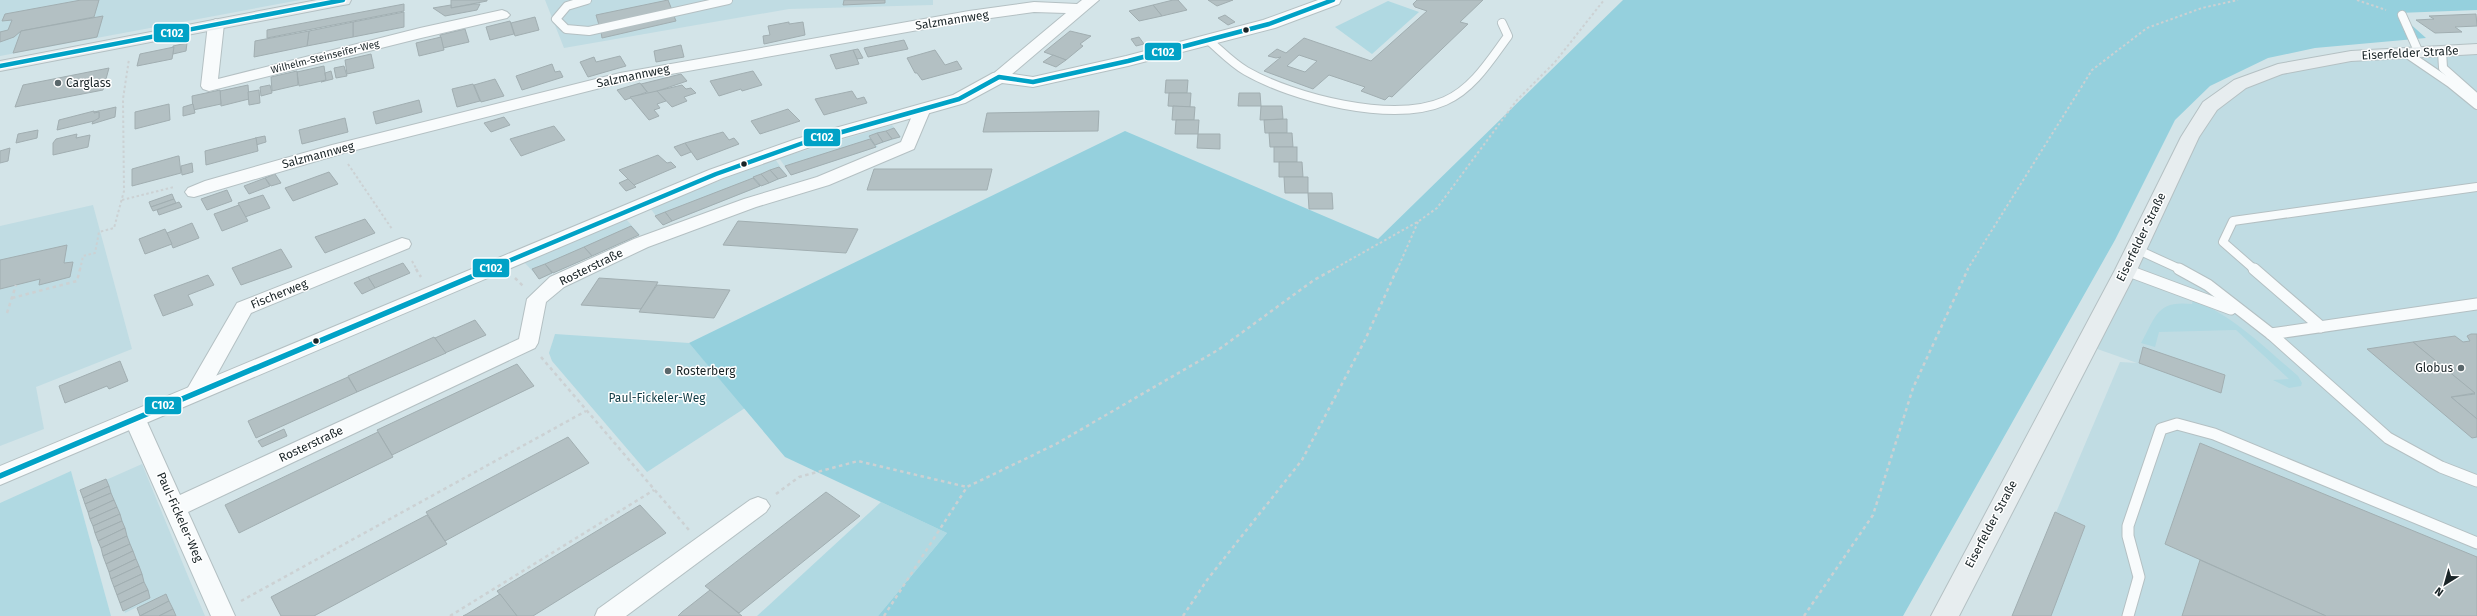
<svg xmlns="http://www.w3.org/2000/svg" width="2477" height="616" viewBox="0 0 2477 616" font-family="'Fira Sans',sans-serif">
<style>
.built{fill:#c0dce3}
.green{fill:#b0d9e2}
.forest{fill:#95d0dd}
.building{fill:#b3c0c3;stroke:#a1aeb1;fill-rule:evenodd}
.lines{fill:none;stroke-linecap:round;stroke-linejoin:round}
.service-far1-casing{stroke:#b4c0c3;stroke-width:10}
.service-casing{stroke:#b4c0c3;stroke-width:13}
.minor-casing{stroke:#b4c0c3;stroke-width:2}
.tertiary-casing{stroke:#b4c0c3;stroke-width:2}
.secondary-casing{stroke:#b4c0c3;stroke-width:2}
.path-far1{stroke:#ccd1d3;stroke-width:2;stroke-dasharray:2.5 2.5;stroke-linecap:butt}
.path{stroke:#ccd1d3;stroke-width:2.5;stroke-dasharray:3.5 3.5;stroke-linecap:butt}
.service-far1{stroke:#f8fbfc;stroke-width:8}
.service{stroke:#f8fbfc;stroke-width:11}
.minor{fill:#f8fbfc;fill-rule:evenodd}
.tertiary{fill:#f8fbfc;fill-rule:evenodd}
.secondary{fill:#e7edef;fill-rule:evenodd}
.bus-1-far1-casing{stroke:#fff;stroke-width:7}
.bus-1-casing{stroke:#fff;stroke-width:8}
.bus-1-far1{stroke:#01a2c6;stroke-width:4.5}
.bus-1{stroke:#01a2c6;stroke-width:5.5}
.bus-dot{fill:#192427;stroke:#fff;stroke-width:1.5}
.poi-dot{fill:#5a676b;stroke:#fff;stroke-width:1.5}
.labels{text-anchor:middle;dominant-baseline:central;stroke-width:3;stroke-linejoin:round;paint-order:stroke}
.far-street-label{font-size:10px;fill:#192427;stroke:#fff}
.street-label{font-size:12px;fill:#192427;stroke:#fff}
.poi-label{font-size:12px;fill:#192427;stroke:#fff;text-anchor:start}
.park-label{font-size:12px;fill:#123e47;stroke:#fff}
.line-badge{stroke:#fff;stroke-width:1.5}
.badge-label{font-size:11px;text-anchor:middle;font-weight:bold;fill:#fff}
</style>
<rect width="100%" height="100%" fill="#d3e4e8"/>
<g class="built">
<polygon points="0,0 300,0 0,56"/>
<polygon points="545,0 933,0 933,5 789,9 564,48"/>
<polygon points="2477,49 2477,616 2012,616 2120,362 2137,363 2086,345 2190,137 2240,84 2351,56"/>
<polygon points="892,125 901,137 876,145 878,147 791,175 779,158"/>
<polygon points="775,159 787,176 663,225 650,208"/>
<polygon points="93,205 132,349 36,387 44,429 0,446 0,226"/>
<polygon points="625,218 640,235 540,279 524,262"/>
<polygon points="142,464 190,581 205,616 143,616 139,606 125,613 81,491"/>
</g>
<g class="green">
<polygon points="1388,1 1419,12 1372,54 1335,27"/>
<path d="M2193,300C2234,316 2265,348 2298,376L2302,383L2301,386L2289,388L2273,380L2289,379L2236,330L2159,332L2155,347L2141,343C2156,316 2157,300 2192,304Z"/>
<polygon points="555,334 689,343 745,408 647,472 552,361 549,353"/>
<polygon points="71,471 111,616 0,616 0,503"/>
<polygon points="881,502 947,533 878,616 757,616"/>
</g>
<polygon class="forest" points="1623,0 2477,0 2477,10 2398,13 2426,38 2315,48 2268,58 2210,86 2175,120 2115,240 1903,616 878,616 947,533 785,457 689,343 1125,131 1378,239"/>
<g class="building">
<polygon points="81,0 99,0 94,17 21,31 14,37 0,42 0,32 8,30 12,20 2,21 5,14"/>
<polygon points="451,0 487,0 487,1 451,8"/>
<polygon points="668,0 672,10 599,25 596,15"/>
<polygon points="844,0 885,0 885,3 843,5"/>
<polygon points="1173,0 1178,0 1187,10 1162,16 1153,5"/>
<polygon points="1208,0 1233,0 1217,6"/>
<path d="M1417,0H1483L1460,22L1468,24L1392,97L1389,96L1385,100L1361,91L1365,87L1329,75L1313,89L1264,71L1281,57L1276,58L1268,56L1277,49L1286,53L1304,38L1371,61L1427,11L1415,7L1413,4ZM1299,55L1317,61L1305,72L1287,66Z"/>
<polygon points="404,4 404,11 267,38 267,30"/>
<polygon points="474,4 480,4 477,10 445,16 433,8 451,5 451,8"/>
<polygon points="1153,5 1162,16 1139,21 1129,11"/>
<polygon points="404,12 404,27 353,37 353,22"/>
<polygon points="2476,14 2477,26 2455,27 2462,32 2435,33 2416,20 2434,19 2429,16"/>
<polygon points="1225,15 1235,22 1228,25 1218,18"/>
<polygon points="103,16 97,37 13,53 21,31"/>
<polygon points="674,16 676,21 602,38 601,32"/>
<polygon points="535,17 539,30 515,36 511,23"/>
<polygon points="510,21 514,34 490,40 486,27"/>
<polygon points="353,22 353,37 307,46 309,31"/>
<polygon points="789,22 789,24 803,22 805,35 764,44 763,36 770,35 768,26"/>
<polygon points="465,29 469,42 443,48 440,35"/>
<polygon points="309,31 307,46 254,57 255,41"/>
<polygon points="1070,31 1091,36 1080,44 1083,46 1066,60 1044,52"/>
<polygon points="441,37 444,50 419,56 416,43"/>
<polygon points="1139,37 1144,44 1136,46 1131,39"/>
<polygon points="904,40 908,49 868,57 864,48"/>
<polygon points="187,43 186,51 173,54 173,46"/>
<polygon points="681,45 684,57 656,62 654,51"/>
<polygon points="174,47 172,59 137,66 140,54"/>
<polygon points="858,49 863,58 857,59 853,50"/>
<polygon points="853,50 859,64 836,69 830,55"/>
<polygon points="935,50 945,65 957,61 962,69 922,80 917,73 915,73 907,58"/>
<polygon points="371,54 374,68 347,74 345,60"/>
<polygon points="1053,55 1066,60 1056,67 1043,62"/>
<polygon points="620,56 626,66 588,77 580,62 594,57 596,62"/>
<polygon points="552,64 555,72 560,71 563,77 522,90 516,76"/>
<polygon points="324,66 326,80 299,86 297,72"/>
<polygon points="344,66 347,76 336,78 334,68"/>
<polygon points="109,68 103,90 15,107 23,85"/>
<polygon points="297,71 298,85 272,91 271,77"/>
<polygon points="331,71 333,79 321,82 326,80 325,73"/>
<polygon points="753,71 762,85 742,91 741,89 719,96 710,81"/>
<polygon points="681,74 687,81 649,94 641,84"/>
<polygon points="495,79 504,96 481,102 474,85"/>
<polygon points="1166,80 1188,80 1187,93 1165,93"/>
<polygon points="640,83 647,92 625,100 617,90"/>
<polygon points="473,84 480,101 457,107 452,89"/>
<polygon points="248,85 249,99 221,106 220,91"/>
<polygon points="270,85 272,93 261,96 260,87"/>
<polygon points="682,85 686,89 691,88 696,93 684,97 687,101 672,107 657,91"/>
<polygon points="220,90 221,104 193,110 192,96"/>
<polygon points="259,90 260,103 249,105 248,92"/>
<polygon points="657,91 666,101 657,104 660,108 654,110 659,116 649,120 630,97"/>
<polygon points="852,91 857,99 864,97 867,103 824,115 815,99"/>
<polygon points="1169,93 1191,93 1190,107 1168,106"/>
<polygon points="1239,93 1260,93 1261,106 1238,106"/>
<polygon points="419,100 422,112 376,124 373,112"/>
<polygon points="169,104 170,120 135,129 135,112"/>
<polygon points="193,104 195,113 183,116 183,107"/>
<polygon points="1173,106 1195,107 1194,120 1172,120"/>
<polygon points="1261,106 1282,106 1283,119 1260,120"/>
<polygon points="116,107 115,117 92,124 94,119 99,118 99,112 94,112"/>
<polygon points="788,109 800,121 760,134 751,121"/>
<polygon points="94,111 94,113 99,112 99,118 94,121 57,130 59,120"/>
<polygon points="1099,111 1098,131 983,132 987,113"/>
<polygon points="504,117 510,125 491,132 484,123"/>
<polygon points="345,118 348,132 302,144 299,130"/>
<polygon points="1287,119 1287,133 1265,133 1264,120"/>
<polygon points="1176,120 1199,120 1198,134 1175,134"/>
<polygon points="554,126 565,140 521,156 510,139"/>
<polygon points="894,128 900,137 892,139 886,131"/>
<polygon points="38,130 37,138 16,143 18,134"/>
<polygon points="886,131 892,139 883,142 877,133"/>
<polygon points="723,132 729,140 734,138 739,144 697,160 685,143"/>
<polygon points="877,133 883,142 875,145 869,136"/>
<polygon points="1269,133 1292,133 1293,147 1270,147"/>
<polygon points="77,134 76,138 90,135 88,147 53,155 53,143 56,139"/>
<polygon points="1198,134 1220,134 1220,149 1197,148"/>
<polygon points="265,136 266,142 256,145 255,138"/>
<polygon points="256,138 258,151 206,165 205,151"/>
<polygon points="870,139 876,147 791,175 785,166"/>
<polygon points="685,143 691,152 681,156 674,147"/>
<rect x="1274" y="147" width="23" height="15"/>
<polygon points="10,148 8,161 0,163 0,151"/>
<polygon points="658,155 667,163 671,162 676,167 634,185 619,170"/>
<polygon points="178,156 179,156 181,173 132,186 132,169"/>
<polygon points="1279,162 1302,162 1303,177 1279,177"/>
<polygon points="192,163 193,172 182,175 181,166"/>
<polygon points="779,167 787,176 778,179 770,170"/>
<polygon points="874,169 992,169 987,190 867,190"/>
<polygon points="770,170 778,179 769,183 761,174"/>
<polygon points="329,172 338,184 293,201 285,188"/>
<polygon points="275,174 281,183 271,186 265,178"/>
<polygon points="761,174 769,183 761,186 753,177"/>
<polygon points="1284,177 1308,177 1308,193 1285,193"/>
<polygon points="265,178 270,186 249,194 244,186"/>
<polygon points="753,178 760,186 672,221 665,212"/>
<polygon points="628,179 636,187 626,191 619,183"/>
<polygon points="227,190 232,201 207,210 201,199"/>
<polygon points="1308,193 1332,193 1333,209 1309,209"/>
<polygon points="172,194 174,199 151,207 149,202"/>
<polygon points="263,195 270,208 245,217 238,203"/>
<polygon points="174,199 176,203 153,211 151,207"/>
<polygon points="179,202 182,207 159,215 157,210"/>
<polygon points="239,205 248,221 222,231 214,214"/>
<polygon points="665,212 672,221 663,225 655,216"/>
<polygon points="365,219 375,233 325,253 315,237"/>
<polygon points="738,221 858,229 846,253 723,245"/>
<polygon points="192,223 199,238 173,248 167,233"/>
<polygon points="631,226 639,235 592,256 584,247"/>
<polygon points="165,229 172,244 145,254 139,239"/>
<polygon points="67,245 64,263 73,262 70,277 39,285 40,279 0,289 0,260"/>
<polygon points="584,247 592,256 553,273 545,264"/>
<polygon points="281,249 292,267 241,285 232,268"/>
<polygon points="403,263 410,273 375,288 368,277"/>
<polygon points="545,264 552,273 539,279 532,269"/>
<polygon points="208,275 214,285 188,295 193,305 163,316 154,295"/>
<polygon points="368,277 375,288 362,294 354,283"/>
<polygon points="599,278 658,282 641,309 581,305"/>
<polygon points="657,285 730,290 714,318 639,312"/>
<polygon points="475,320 486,335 445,353 435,338"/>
<polygon points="2471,334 2477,334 2477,419 2451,397 2475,394 2413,342 2455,336 2463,342 2470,341 2467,336"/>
<polygon points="434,337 446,353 357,392 348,376"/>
<polygon points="2413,342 2475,393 2451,397 2477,419 2477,437 2472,438 2367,349"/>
<polygon points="2143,347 2225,375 2221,393 2139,363"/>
<polygon points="120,361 128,381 109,389 107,386 65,403 59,386"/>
<polygon points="517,364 534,386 392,455 377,430"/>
<polygon points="348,377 357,392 256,438 248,421"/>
<polygon points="284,429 287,436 262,447 258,441"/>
<polygon points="378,432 393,457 239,533 225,505"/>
<polygon points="568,437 589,463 445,541 426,512"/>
<polygon points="2200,443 2477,557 2477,616 2326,616 2165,544"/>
<polygon points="106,479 109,486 83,498 80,490"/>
<polygon points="109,486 111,493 85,504 83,498"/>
<polygon points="826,492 860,516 739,613 705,586"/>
<polygon points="111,493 114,500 88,512 85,504"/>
<polygon points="114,500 117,507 90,519 88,512"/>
<polygon points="640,505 666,533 533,616 517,616 497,591"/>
<polygon points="117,507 120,514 93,526 90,519"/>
<polygon points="2055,512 2085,526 2051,616 2012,616"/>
<polygon points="120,514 122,521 95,533 93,526"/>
<polygon points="427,515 447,544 314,616 281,616 271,597"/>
<polygon points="122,521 125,528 98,541 95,533"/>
<polygon points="125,528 127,536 101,548 98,541"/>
<polygon points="127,536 130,544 103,556 101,548"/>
<polygon points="130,544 133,551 106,564 103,556"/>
<polygon points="133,551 136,559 109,572 106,564"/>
<polygon points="136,559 139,566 111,579 109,572"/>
<polygon points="2200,560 2326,616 2182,616"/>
<polygon points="139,566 142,574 114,587 111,579"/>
<polygon points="142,574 144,582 117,595 114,587"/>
<polygon points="144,582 148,590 120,603 117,595"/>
<polygon points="148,590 150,598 123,611 120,603"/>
<polygon points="710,590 742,616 678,616 682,612"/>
<polygon points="166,594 169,601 140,616 137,608"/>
<polygon points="500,594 517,616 463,616 467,614"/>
<polygon points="169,601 173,609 159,616 140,616"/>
<polygon points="173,609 176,616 159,616"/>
</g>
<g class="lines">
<g class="service-far1-casing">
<g id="service-far1">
<polyline points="587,0 567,6 556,19 566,29 589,31 728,0"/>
<polyline points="2402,15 2419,53"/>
<path d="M1208,40C1220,50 1232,63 1246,71C1293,98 1393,124 1445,101C1473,89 1491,59 1508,36L1502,23"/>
<polyline points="2442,51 2443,68 2477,98"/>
<polyline points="2406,53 2450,83 2477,105"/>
<polyline points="2136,249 2182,270"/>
<polyline points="2255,270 2223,242 2233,221 2477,187"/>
</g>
</g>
<g class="service-casing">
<g id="service">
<polyline points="2179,269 2208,285 2271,334 2388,438 2441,467 2477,481"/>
<polyline points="2254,269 2321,327"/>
<polyline points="2126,270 2231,309"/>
<polyline points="2271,334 2477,304"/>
<polyline points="2128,616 2139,577 2128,536 2128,526 2161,429 2177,424 2214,434 2477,543"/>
</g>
</g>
<g class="minor-casing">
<g id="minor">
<polygon points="1082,0 1099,0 1005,80 993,80 991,77 993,74 1066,13 1034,12 969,21 620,83 344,153 194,197 188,196 185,192 188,188 205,181 332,145 620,73 969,11 1034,2 1077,4"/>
<polygon points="502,10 507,12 510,15 507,18 421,38 209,91 203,89 201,86 208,24 211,21 216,19 224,24 218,79 420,28"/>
<polygon points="922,106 928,107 930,111 914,149 829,185 756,207 648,247 564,287 546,302 538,343 535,348 188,512 235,616 211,616 124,419 127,413 135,411 143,413 180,495 519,339 527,299 550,277 634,239 744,199 817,177 901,142 914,111 916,107"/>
<polygon points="402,238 409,240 411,244 409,248 251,313 205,396 197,399 189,396 186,391 237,303"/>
<polygon points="758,497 766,500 770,506 766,512 626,616 595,616 598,609 750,500"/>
</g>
</g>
<g class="tertiary-casing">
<polygon id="tertiary" points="1318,0 1341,0 1339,4 1275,28 1128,66 1033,87 1002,83 965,103 810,147 723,178 0,485 0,466 709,170 796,139 953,95 993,73 999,72 1033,77 1126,56 1263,20"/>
</g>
<g class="secondary-casing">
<g id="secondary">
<polygon points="317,0 351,0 349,4 343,5 0,71 0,61"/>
<polygon points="2477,44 2477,54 2351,61 2282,74 2246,88 2217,110 2199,137 2137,270 1959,616 1931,616 2115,270 2181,137 2203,102 2234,80 2278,64 2351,51"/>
</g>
</g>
<g class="path-far1">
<polyline points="2357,0 2386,10"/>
<polyline points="348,164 392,229"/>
<polyline points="122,200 174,187"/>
<polyline points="412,261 417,270"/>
<polyline points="80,270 83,256 95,253 99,232 114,228 124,191 123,99 129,59"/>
<polyline points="1332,270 1419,221 1437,208 1517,100 1555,62 1604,0"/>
<polyline points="1397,270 1418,222"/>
<polyline points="1967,270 2092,70 2147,28 2202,8 2238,0"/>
</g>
<g class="path">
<polyline points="416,269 421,277"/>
<polyline points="515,278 523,286"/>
<polyline points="12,298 77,281 80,269"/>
<polyline points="7,313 16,285"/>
<polyline points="541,357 689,530"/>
<polyline points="776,494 799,477 858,461 967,487"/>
<polyline points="241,601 586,411"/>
<polyline points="450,616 654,490"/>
<polyline points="884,616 967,487 1056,444 1218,350 1314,280 1334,269"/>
<polyline points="1183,616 1207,580 1302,460 1365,340 1397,269"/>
<polyline points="1804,616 1873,515 1913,388 1968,269"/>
</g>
<use href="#service-far1" class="service-far1"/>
<use href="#service" class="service"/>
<use href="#minor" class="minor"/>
<use href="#tertiary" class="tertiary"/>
<use href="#secondary" class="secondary"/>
<g class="bus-1-far1-casing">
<g id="bus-1-far1">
<polyline points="0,66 343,0"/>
<polyline points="487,270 716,174 803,143 959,99 999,77 1033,82 1128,61 1269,24 1333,0"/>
</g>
</g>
<g class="bus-1-casing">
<polyline id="bus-1" points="0,476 490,269"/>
</g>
<use href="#bus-1-far1" class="bus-1-far1"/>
<use href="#bus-1" class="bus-1"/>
</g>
<g class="bus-dot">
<circle cx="1246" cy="30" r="3.5"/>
<circle cx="744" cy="164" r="3.5"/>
<circle cx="316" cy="341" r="3.5"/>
</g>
<g class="poi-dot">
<circle cx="58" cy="83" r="4"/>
<circle cx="2461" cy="368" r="4"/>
<circle cx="668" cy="371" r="4"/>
</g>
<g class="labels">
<g class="far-street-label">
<text transform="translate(325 57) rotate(-14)">Wilhelm-Steinseifer-Weg</text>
</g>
<g class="street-label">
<text transform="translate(952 20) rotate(-9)">Salzmannweg</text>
<text transform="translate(2410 53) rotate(-3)">Eiserfelder Straße</text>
<text transform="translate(633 76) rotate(-12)">Salzmannweg</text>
<text transform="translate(318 155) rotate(-15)">Salzmannweg</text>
<text transform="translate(2141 237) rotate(-64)">Eiserfelder Straße</text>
<text transform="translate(591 267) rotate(-26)">Rosterstraße</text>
<text transform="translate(279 294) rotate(-22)">Fischerweg</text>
<text transform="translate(311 444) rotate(-25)">Rosterstraße</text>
<text transform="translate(180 517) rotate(66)">Paul-Fickeler-Weg</text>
<text transform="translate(1991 524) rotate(-62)">Eiserfelder Straße</text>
</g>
<g class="poi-label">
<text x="66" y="83">Carglass</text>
<text x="2453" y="368" text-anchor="end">Globus</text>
<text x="676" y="371">Rosterberg</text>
</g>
<g class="park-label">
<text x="657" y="398">Paul-Fickeler-Weg</text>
</g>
</g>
<g class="line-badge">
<rect x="153" y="23" width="37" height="20" rx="4" fill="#01a2c6"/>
<rect x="1144" y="42" width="38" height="19" rx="4" fill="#01a2c6"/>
<rect x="803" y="128" width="38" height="19" rx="4" fill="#01a2c6"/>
<rect x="472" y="258" width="38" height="20" rx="4" fill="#01a2c6"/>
<rect x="144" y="396" width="38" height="19" rx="4" fill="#01a2c6"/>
</g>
<g class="badge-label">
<text x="172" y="37">C102</text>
<text x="1163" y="56">C102</text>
<text x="822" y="141">C102</text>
<text x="491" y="272">C102</text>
<text x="163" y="409">C102</text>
</g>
<g transform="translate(2445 584) rotate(217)" stroke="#ffffff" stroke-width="3" paint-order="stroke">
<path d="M0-3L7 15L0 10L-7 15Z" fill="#192427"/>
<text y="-6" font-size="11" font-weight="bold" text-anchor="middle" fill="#192427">N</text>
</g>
</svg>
